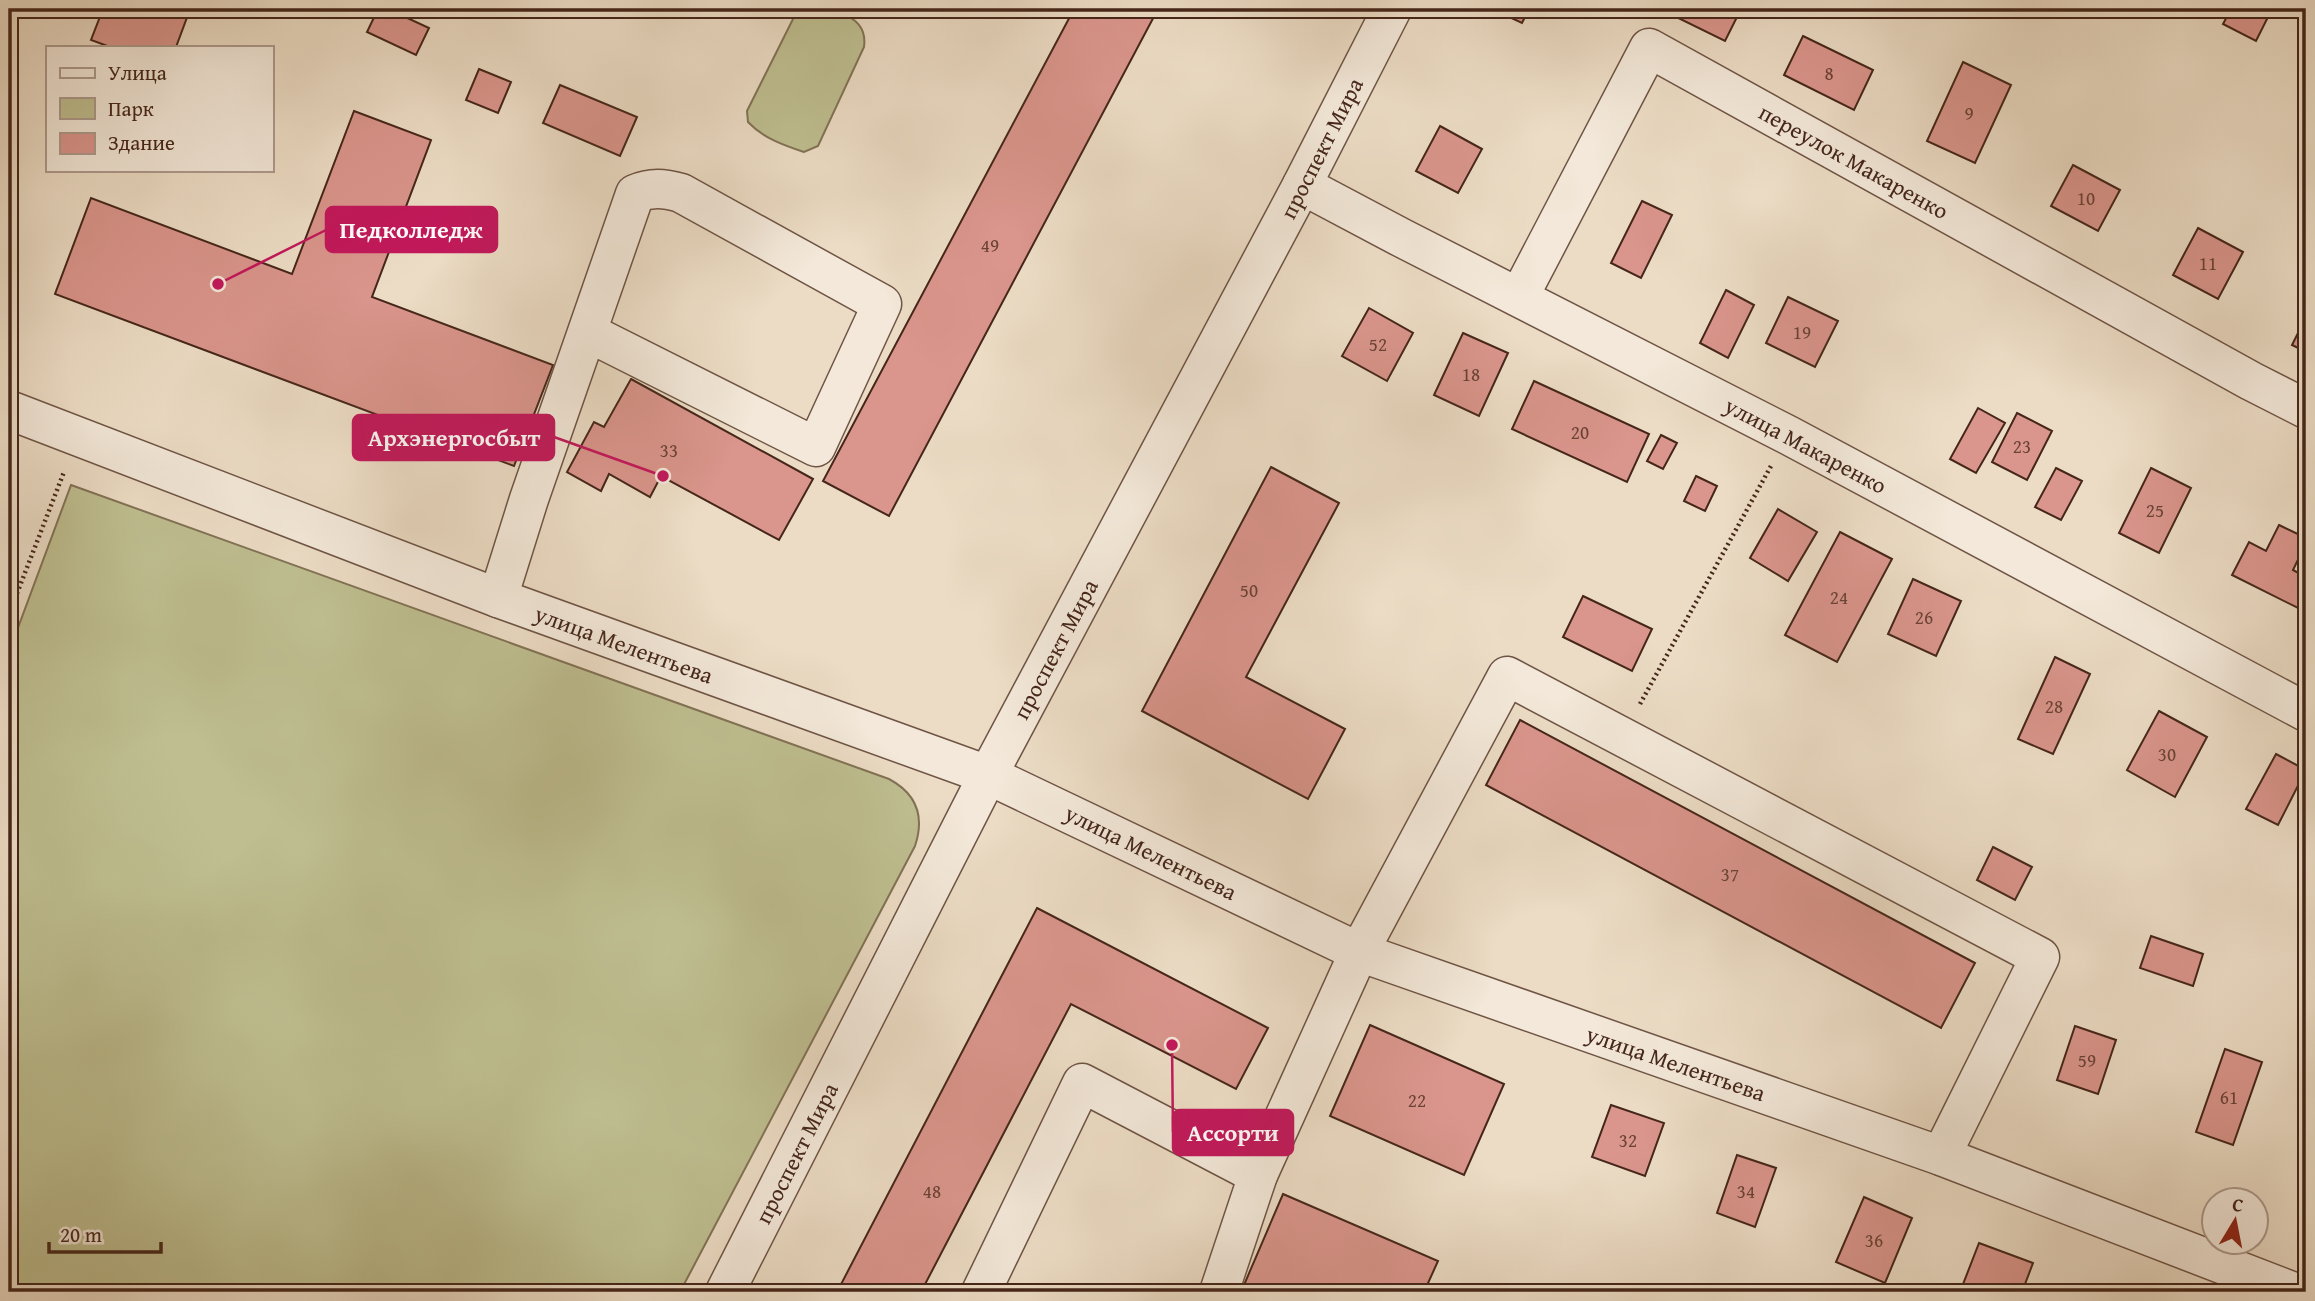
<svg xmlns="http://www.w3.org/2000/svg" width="2315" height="1301" viewBox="0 0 2315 1301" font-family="'Gentium Book Plus',serif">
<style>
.green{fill:#bebe90;stroke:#827255;stroke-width:2}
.building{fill:#da958c;stroke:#45261a;stroke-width:2}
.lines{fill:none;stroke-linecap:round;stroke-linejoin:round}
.minor-casing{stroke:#6f5445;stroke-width:41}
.path{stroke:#45261a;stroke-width:4.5;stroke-dasharray:2 3.5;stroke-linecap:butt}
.minor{stroke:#f3e8d9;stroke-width:38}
.labels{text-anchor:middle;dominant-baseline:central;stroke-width:5;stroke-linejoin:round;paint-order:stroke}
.number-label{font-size:19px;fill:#6a4236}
.street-label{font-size:23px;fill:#45261a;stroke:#f3e8d9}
.leader{fill:none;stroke:#c2185b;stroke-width:2.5}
.callout-dot{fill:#c2185b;stroke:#f3e8d9;stroke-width:2.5}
.callout{fill:#c2185b;stroke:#c2185b;stroke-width:2.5}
.callout-label{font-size:24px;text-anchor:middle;font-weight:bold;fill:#fff}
</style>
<rect width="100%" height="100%" fill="#ecdcc5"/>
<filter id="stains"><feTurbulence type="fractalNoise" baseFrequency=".00286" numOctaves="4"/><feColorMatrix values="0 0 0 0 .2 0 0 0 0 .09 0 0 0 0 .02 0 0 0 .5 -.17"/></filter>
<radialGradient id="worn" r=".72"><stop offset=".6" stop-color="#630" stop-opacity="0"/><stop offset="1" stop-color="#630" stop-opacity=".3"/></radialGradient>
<g class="green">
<path d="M798,9C824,9 869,10 864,47L818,146L804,152C783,145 763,138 748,122L747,111Z"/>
<path d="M71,485L889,779C917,794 925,816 915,846L680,1292H9V652Z"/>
</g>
<g class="building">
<polygon points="103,9 181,9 189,12 176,47 110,47 91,40"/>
<polygon points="378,9 388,9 429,28 416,55 367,32"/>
<polygon points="1074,9 1158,9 889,516 823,481"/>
<polygon points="1492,9 1529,9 1522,23"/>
<polygon points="1665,9 1741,9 1725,41 1664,11"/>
<polygon points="2231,9 2272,9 2256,41 2223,24"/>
<polygon points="1803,36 1873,70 1854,110 1784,75"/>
<polygon points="1963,62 2011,85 1975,163 1927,141"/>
<polygon points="479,69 511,82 498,113 466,100"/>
<polygon points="560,85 637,117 620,156 543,123"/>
<polygon points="354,111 431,140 372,297 553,365 514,466 55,294 91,198 292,274"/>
<polygon points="1440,126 1482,149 1458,193 1416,171"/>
<polygon points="2073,165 2120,190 2098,231 2051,206"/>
<polygon points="1642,201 1672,215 1641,278 1611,263"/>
<polygon points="2198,228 2243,252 2218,299 2173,275"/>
<polygon points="1726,290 1754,305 1728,358 1700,343"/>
<polygon points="1788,297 1838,321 1815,367 1766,343"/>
<polygon points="1369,308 1413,333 1387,381 1342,356"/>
<polygon points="2306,317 2306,352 2292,345"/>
<polygon points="1463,333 1508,353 1479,416 1434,395"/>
<polygon points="631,379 813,479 779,540 661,476 650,497 609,474 601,491 567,472 594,422 604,427"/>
<polygon points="1534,381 1649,434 1627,482 1512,429"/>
<polygon points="1978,408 2005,423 1976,473 1950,459"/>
<polygon points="2017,413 2052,431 2027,480 1992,462"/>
<polygon points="1661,435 1677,443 1663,469 1647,461"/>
<polygon points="1271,467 1339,503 1246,677 1345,729 1308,799 1142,711"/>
<polygon points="2056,468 2082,481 2061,520 2035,507"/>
<polygon points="2151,468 2191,488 2159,553 2119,533"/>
<polygon points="1696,476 1717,486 1705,511 1684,501"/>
<polygon points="1778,509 1817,532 1788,581 1750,558"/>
<polygon points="2279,525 2306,538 2306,543 2293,570 2306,577 2306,593 2298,608 2232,575 2249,542 2266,551"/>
<polygon points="1840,532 1892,559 1837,662 1785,635"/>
<polygon points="1913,579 1961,601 1936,656 1888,634"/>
<polygon points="1583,596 1652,629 1632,671 1563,637"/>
<polygon points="2055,657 2090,674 2053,754 2018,739"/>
<polygon points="2159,711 2207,737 2175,797 2127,770"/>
<polygon points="1520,720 1975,963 1941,1028 1486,785"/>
<polygon points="2276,754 2306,770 2278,825 2246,809"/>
<polygon points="1993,847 2032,867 2015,900 1977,880"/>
<polygon points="1037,908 1268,1028 1236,1089 1071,1004 921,1292 837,1292"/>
<polygon points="2151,936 2203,954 2193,986 2140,968"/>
<polygon points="1370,1025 1504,1084 1464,1175 1330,1116"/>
<polygon points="2075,1026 2116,1040 2098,1094 2057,1080"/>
<polygon points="2225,1049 2262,1062 2233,1145 2196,1132"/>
<polygon points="1611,1105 1664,1123 1645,1176 1592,1157"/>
<polygon points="1737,1155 1776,1168 1755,1227 1717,1213"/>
<polygon points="1283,1194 1438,1261 1424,1292 1261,1292 1244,1285"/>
<polygon points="1864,1197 1912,1218 1885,1283 1836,1262"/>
<polygon points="1979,1243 2033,1263 2022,1292 1960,1292"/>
</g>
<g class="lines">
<g class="minor-casing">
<g id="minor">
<polyline points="1302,185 1402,238 1788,435 2306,712"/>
<polyline points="1519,297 1649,48 2251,381 2306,409"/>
<polyline points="9,410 498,598 988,775 1359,952 1941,1156 2294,1292"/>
<path d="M498,598L529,499L635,194C651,187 664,188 681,193L882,304L816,447L587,332"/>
<polyline points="725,1292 988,775 1302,185 1392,9"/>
<polyline points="981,1292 1082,1083 1258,1175"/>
<polyline points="1219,1292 1258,1175 1359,952 1507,676 2040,957 1941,1156"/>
</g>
</g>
<g class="path">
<polyline points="9,614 64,472"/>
<polyline points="1640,704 1771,466"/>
</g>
<use href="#minor" class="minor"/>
</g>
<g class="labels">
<g class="number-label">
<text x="1829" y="73">8</text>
<text x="1969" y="113">9</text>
<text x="2086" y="198">10</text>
<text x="990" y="245">49</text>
<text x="2208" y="263">11</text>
<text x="1802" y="332">19</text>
<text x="1378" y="344">52</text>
<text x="1471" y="374">18</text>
<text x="1580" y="432">20</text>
<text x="2022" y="446">23</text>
<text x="669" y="450">33</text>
<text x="2155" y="510">25</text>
<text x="1249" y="590">50</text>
<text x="1839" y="597">24</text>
<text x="1924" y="617">26</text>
<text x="2054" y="706">28</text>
<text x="2167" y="754">30</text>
<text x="1730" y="874">37</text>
<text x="2087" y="1060">59</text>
<text x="2229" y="1097">61</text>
<text x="1417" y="1100">22</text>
<text x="1628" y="1140">32</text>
<text x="932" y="1191">48</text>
<text x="1746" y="1191">34</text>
<text x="1874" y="1240">36</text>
</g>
<g class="street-label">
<text transform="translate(1321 148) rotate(-63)">проспект Мира</text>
<text transform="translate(1854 161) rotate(29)">переулок Макаренко</text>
<text transform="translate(1806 445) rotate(28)">улица Макаренко</text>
<text transform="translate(624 644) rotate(20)">улица Мелентьева</text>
<text transform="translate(1055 649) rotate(-62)">проспект Мира</text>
<text transform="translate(1151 852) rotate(26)">улица Мелентьева</text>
<text transform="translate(1676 1063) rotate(19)">улица Мелентьева</text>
<text transform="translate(796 1153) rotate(-63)">проспект Мира</text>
</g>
</g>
<path class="leader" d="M218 284L326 230M663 476L554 437M1172 1045L1173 1132"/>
<g class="callout-dot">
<circle cx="218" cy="284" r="7"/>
<circle cx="663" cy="476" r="7"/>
<circle cx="1172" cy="1045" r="7"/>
</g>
<g class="callout">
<rect x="326" y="207" width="171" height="45" rx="7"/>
<rect x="353" y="415" width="201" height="45" rx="7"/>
<rect x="1173" y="1110" width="120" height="45" rx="7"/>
</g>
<g class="callout-label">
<text x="411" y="238">Педколледж</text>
<text x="454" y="446">Архэнергосбыт</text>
<text x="1233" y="1141">Ассорти</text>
</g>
<rect width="2315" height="1301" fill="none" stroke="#ecdcc5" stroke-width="35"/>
<rect x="10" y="10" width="2294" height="1280" fill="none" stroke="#45261a" stroke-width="3.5"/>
<rect x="18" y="18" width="2280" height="1266" fill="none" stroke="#45261a" stroke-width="2"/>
<rect x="46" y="46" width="228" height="126" fill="#f3e8d9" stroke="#ad9a8d" stroke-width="2"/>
<rect x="60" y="68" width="35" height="10" fill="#f3e8d9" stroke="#ad9a8d" stroke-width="2"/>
<text x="108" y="80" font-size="21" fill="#45261a">Улица</text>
<rect x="60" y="98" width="35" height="21" fill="#bebe90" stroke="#ad9a8d" stroke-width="2"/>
<text x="108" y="116" font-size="21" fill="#45261a">Парк</text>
<rect x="60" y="133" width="35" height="21" fill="#da958c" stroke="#ad9a8d" stroke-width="2"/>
<text x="108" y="150" font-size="21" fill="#45261a">Здание</text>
<g transform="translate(2235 1221) rotate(10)"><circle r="33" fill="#f3e8d9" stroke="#ad9a8d" stroke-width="2"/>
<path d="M0-5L12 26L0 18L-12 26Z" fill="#8f2418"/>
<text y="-10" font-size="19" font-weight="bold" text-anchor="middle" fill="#45261a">С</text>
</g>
<path d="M49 1242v10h112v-10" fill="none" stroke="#45261a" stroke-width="3.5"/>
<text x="60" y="1242" font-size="21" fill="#45261a" stroke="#f3e8d9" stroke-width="5" paint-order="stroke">20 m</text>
<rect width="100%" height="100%" filter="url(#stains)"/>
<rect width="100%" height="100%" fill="url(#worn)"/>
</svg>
